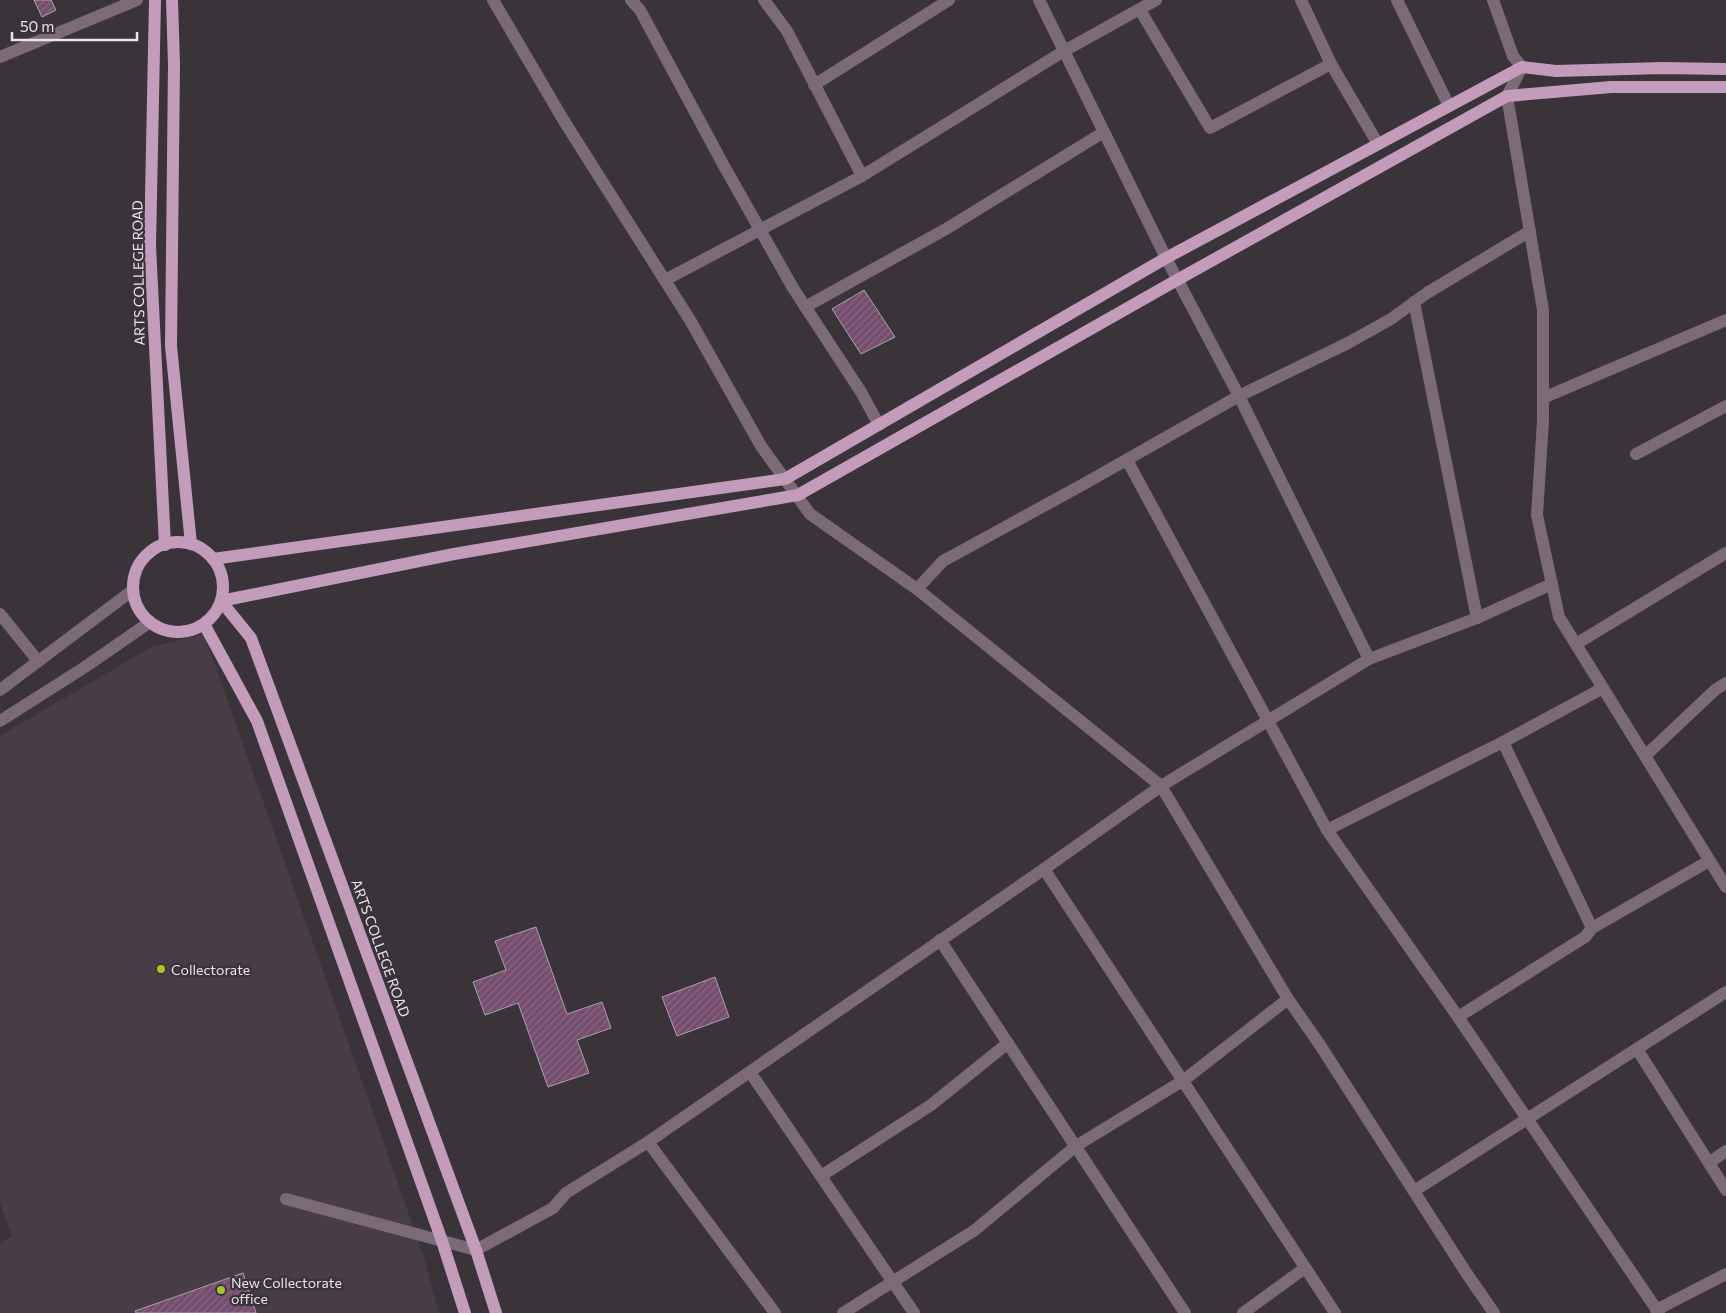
<svg xmlns="http://www.w3.org/2000/svg" width="1726" height="1313" viewBox="0 0 1726 1313" font-family="Commissioner,sans-serif">
<style>
.built{fill:#483c46}
.building{fill:url(#building-hatch);stroke:#aaa2a9}
.lines{fill:none;stroke-linecap:round;stroke-linejoin:round}
.minor{stroke:#7d6a79;stroke-width:12}
.major{stroke:#c39cbc;stroke-width:12}
.poi-dot{fill:#a4c824;stroke:#3a3339;stroke-width:2}
.labels{text-anchor:middle;dominant-baseline:central;stroke-width:4.5;stroke-linejoin:round;paint-order:stroke}
.street-label{font-size:14px;fill:#eae5e9;stroke:#3a3339}
.poi-label{font-size:14px;fill:#eae5e9;stroke:#3a3339;text-anchor:start}
</style>
<defs>
<pattern id="building-hatch" width="6" height="6" patternUnits="userSpaceOnUse" patternTransform="scale(1.25)"><rect width="6" height="6" fill="#754d6f"/><path d="M-1 1l2-2M0 6l6-6M5 7l2-2" fill="none" stroke="#896684"/></pattern>
</defs>
<rect width="100%" height="100%" fill="#3a3339"/>
<polygon class="built" points="204,634 423,1254 439,1313 0,1313 0,1242 12,1237 0,1203 0,736 151,647"/>
<g class="building">
<polygon points="34,0 51,0 56,10 42,17"/>
<polygon points="864,290 895,337 861,354 832,309"/>
<polygon points="536,927 567,1014 602,1002 611,1028 577,1040 589,1073 548,1087 518,1003 485,1015 473,982 506,970 495,941"/>
<polygon points="715,977 729,1017 677,1036 662,997"/>
<polygon points="243,1273 256,1313 136,1313 135,1311"/>
</g>
<g class="lines">
<g class="minor">
<polyline points="631,0 640,10 724,166 793,288 861,392 879,425"/>
<polyline points="764,0 787,31 862,176 1064,51 1156,0"/>
<polyline points="1039,0 1166,258 1239,396 1348,343 1391,319 1427,293 1530,231"/>
<polyline points="1301,0 1331,64 1378,144"/>
<polyline points="1397,0 1449,106"/>
<polyline points="1493,0 1513,56 1522,67 1507,96 1543,310 1543,421 1537,515 1559,617 1726,887"/>
<polyline points="1140,10 1210,128 1331,64"/>
<polyline points="0,57 137,0"/>
<polyline points="814,85 949,0"/>
<polyline points="665,280 862,176"/>
<polyline points="1414,302 1477,618"/>
<polyline points="805,307 946,229 1104,132"/>
<polyline points="1543,398 1726,320"/>
<polyline points="1636,454 1726,406"/>
<polyline points="1127,460 1327,830 1458,1017 1659,1313"/>
<polyline points="917,589 1161,786 1288,999 1320,1045 1467,1274 1494,1313"/>
<polyline points="0,614 38,661"/>
<polyline points="1576,644 1726,553"/>
<polyline points="1369,659 1477,618 1552,584"/>
<polyline points="0,690 133,590"/>
<polyline points="0,721 85,667 150,622"/>
<polyline points="1503,742 1592,928"/>
<polyline points="1645,756 1715,690 1726,683"/>
<polyline points="1327,830 1503,742 1603,688"/>
<polyline points="1044,869 1335,1313"/>
<polyline points="940,940 1185,1313"/>
<polyline points="1458,1017 1585,937 1592,928 1709,861"/>
<polyline points="1637,1049 1726,1190"/>
<polyline points="750,1072 914,1313"/>
<polyline points="648,1142 775,1313"/>
<polyline points="1709,1163 1726,1151"/>
<polyline points="821,1176 931,1105 1008,1043"/>
<polyline points="1413,1190 1414,1191 1726,992"/>
<polyline points="286,1199 476,1250 553,1208 566,1193 648,1142 1044,869 1161,786 1369,659 1239,396 1082,485 943,561 917,589 810,514 761,446 690,320 564,121 493,0"/>
<polyline points="1656,1310 1726,1274"/>
<polyline points="843,1313 975,1230 1076,1146 1184,1080 1288,999"/>
<polyline points="1243,1313 1305,1268"/>
</g>
<g class="major">
<polyline points="155,0 150,246 165,545"/>
<polyline points="172,0 174,64 171,346 191,544"/>
<circle cx="178" cy="587" r="45"/>
<polyline points="213,559 785,479 1166,258 1522,67 1556,71 1662,68 1726,69"/>
<polyline points="204,624 257,721 442,1241 465,1313"/>
<polyline points="496,1313 476,1250 251,638 221,601 454,554 798,495 1177,280 1507,96 1611,87 1726,87"/>
</g>
</g>
<g class="poi-dot">
<circle cx="161" cy="969" r="5"/>
<circle cx="221" cy="1290" r="5"/>
</g>
<g class="labels">
<g class="street-label">
<text transform="translate(138 273) rotate(-91)">ARTS COLLEGE ROAD</text>
<text transform="translate(381 948) rotate(70)">ARTS COLLEGE ROAD</text>
</g>
<g class="poi-label">
<text x="171" y="969">Collectorate</text>
<text x="231" y="1282">New Collectorate<tspan x="231" dy="16">office</tspan></text>
</g>
</g>
<path d="M12 32v8h125v-8" fill="none" stroke="#eae5e9" stroke-width="2.5"/>
<text x="20" y="32" font-size="15" fill="#eae5e9" stroke="#3a3339" stroke-width="4" paint-order="stroke">50 m</text>
</svg>
